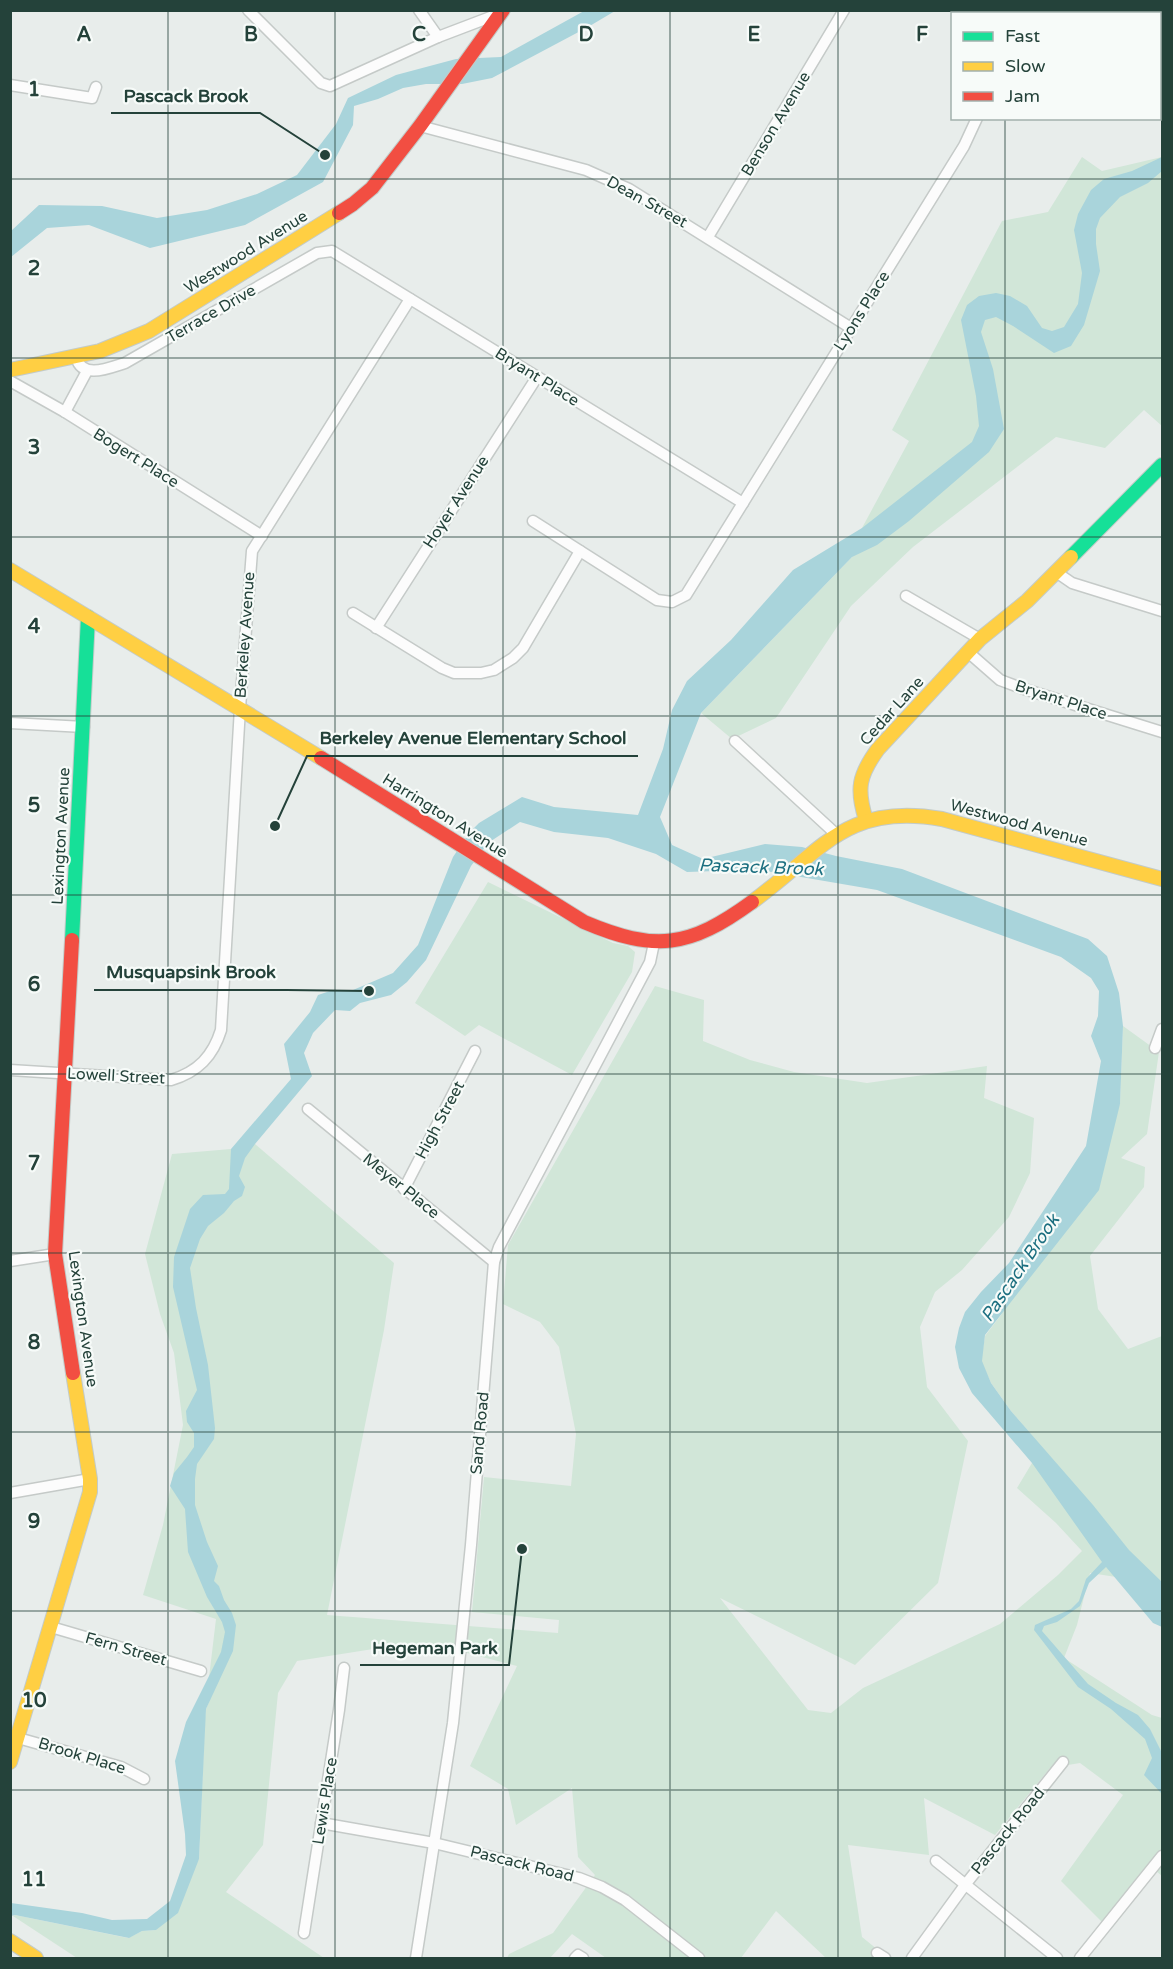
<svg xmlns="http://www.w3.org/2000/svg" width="1173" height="1969" viewBox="0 0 1173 1969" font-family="'Varela Round',sans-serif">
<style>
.green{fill:#d1e6d8}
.water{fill:#a9d4db}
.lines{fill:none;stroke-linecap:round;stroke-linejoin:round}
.street-casing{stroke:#c5cac8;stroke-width:13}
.fast-casing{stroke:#c3cbc8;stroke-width:16}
.slow-casing{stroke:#c3cbc8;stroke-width:16}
.jam-casing{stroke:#c3cbc8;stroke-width:16}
.street{stroke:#fcfcfc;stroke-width:10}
.fast{stroke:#16e098;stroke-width:14}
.slow{stroke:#ffcf43;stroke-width:14}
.jam{stroke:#f24e42;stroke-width:14}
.grid{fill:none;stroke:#24423a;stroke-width:1.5;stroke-opacity:0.55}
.labels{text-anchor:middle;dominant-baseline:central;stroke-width:4.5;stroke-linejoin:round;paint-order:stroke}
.street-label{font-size:16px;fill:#24423a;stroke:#f7fbf9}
.water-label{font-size:18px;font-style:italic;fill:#1c6f80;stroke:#f7fbf9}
.grid-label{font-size:20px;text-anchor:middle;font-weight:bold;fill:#24423a;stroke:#f7fbf9;stroke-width:4.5;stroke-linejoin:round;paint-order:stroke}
.leader{fill:none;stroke:#24423a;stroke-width:2}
.callout-dot{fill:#24423a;stroke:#f7fbf9;stroke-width:2}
.callout-label{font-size:18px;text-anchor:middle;font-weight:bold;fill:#24423a;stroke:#f7fbf9;stroke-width:4.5;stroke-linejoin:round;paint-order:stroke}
</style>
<rect width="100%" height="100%" fill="#e8edeb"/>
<g class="green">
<polygon points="1082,157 1102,171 1162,157 1162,426 1144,410 1105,448 1056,437 913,547 851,606 776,718 732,739 701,713 852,557 862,528 909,441 892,430 1002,221 1048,212"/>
<polygon points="488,882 613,943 628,946 635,952 632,972 572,1075 479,1025 465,1036 415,1003"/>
<polygon points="655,986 704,1000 703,1041 750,1060 794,1072 867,1083 987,1066 984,1098 1034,1118 1030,1173 1009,1217 962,1270 935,1292 920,1327 927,1387 968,1441 938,1583 855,1665 720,1598 808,1710 831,1713 863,1688 1000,1624 1058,1575 1082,1551 1056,1523 1017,1488 1032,1463 1034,1438 1011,1411 991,1383 981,1361 985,1336 1001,1315 1120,1104 1123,1026 1159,1052 1147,1134 1121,1158 1145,1167 1144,1187 1090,1256 1098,1309 1128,1349 1162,1336 1162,1584 1090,1573 1077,1625 1064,1658 1152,1715 1162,1718 1162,1876 1150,1866 1104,1924 1061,1881 1123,1795 1080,1763 1050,1768 995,1835 924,1798 929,1855 848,1845 862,1937 888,1958 826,1958 776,1911 741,1958 606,1958 572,1934 550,1958 507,1958 509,1954 553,1933 595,1875 578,1857 572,1788 516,1825 508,1789 470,1766 517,1666 467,1653 405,1644 297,1661 278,1693 263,1845 226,1892 324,1958 77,1958 13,1916 15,1915 128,1938 142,1931 156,1930 199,1859 205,1718 206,1709 218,1680 208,1686 216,1619 143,1595 163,1525 183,1425 174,1353 160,1314 145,1254 172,1154 231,1149 255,1144 394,1263 384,1330 327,1615 558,1633 559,1620 472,1612 484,1477 571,1486 576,1434 559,1347 540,1322 503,1304 508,1245"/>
</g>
<g class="water">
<polygon points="584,11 615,11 588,27 492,78 462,84 426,84 403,88 378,99 354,106 353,125 323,182 245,225 150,248 89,225 47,228 11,257 11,231 39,205 102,206 157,218 207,210 257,194 297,175 336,124 348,98 396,75 456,59 501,57"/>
<polygon points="1162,157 1162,171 1148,183 1120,197 1100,218 1096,229 1096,244 1100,271 1084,325 1071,346 1054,353 1013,326 996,317 985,320 981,332 993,369 1004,429 989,452 909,521 877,545 852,557 701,713 660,817 672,845 703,859 765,844 802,847 836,856 902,869 1088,939 1107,956 1119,993 1123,1026 1120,1104 1099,1190 985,1335 982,1361 991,1383 1011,1411 1093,1505 1129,1550 1162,1582 1162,1627 1153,1623 1106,1567 1089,1583 1080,1606 1057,1622 1044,1626 1042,1631 1088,1684 1116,1703 1138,1715 1150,1729 1162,1753 1162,1794 1144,1775 1152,1758 1145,1739 1111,1709 1078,1687 1034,1630 1035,1625 1071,1609 1079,1601 1086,1579 1102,1562 1032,1463 972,1393 959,1368 955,1347 959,1328 965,1312 981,1292 1009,1263 1086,1146 1101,1061 1091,1036 1098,1016 1099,991 1091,978 1061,957 877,890 772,872 745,870 687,872 656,854 608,838 554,832 520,822 488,843 471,866 426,960 407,982 391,995 360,1003 350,1011 335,1010 313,1033 304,1053 312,1076 255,1144 245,1158 239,1176 245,1187 242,1196 234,1201 224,1213 208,1226 200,1239 190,1268 196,1308 208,1365 215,1428 214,1439 197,1464 195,1479 195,1505 207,1542 218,1566 214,1581 219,1586 224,1600 232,1613 236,1625 233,1651 206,1709 199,1859 178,1913 156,1930 142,1931 129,1938 15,1915 11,1916 11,1903 82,1913 112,1920 147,1919 170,1901 186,1855 185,1834 175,1761 186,1722 221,1652 225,1632 222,1622 207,1597 188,1552 185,1509 170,1486 174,1473 187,1457 194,1447 194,1433 187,1422 186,1411 197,1390 173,1287 174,1257 190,1209 203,1195 225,1194 229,1189 231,1149 291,1079 284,1044 310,1012 318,995 330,991 353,990 393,973 418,945 453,857 470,832 479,823 522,797 554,807 638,815 663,749 672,710 687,681 731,640 793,570 862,528 972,442 979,426 976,396 961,320 967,305 979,296 996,293 1010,296 1027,306 1042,328 1052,331 1064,327 1078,304 1082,273 1074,230 1078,214 1091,190 1104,179 1132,171"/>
</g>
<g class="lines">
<g class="street-casing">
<g id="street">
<polyline points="248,10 321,83 330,86 438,37 501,13"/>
<polyline points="419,10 438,37"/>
<polyline points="10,85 92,98 96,87"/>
<polyline points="420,126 586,170 629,189 851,328"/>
<polyline points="708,237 844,10"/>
<path d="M76,357C82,380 109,368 125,363L317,253L332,251L743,503"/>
<polyline points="10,381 65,412 262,536"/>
<polyline points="65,412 87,371"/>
<polyline points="533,521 657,600 672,602 686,595 964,146 977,118"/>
<polyline points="1056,572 1072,583 1162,611"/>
<polyline points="906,596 980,639"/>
<polyline points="353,613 442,668 454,673 481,673 494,670 513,658 523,648 580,551"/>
<polyline points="376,628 537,377"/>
<polyline points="968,652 1000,680 1024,689 1162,732"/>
<polyline points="10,723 84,727"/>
<polyline points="735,741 837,835"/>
<polyline points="1155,1048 1162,1029"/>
<path d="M10,1070L171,1080C198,1072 213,1056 221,1030L240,708L252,551L410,299"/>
<polyline points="308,1109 494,1262"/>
<polyline points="404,1189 475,1051"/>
<polyline points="10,1261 55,1254"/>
<polyline points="10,1493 90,1479"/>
<polyline points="51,1627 201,1671"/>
<polyline points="18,1738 121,1767 144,1779"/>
<polyline points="321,1823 434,1843 579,1878 602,1887 625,1900 699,1958"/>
<polyline points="936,1861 1057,1958"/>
<polyline points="304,1933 339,1710 344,1668"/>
<polyline points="877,1953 885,1958"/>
<polyline points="416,1958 453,1723 471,1545 494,1262 499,1247 650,962 654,943"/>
<polyline points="575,1958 578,1955 583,1958"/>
<polyline points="912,1958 965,1885 1063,1762"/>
<polyline points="1080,1958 1162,1856"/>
</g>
</g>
<g class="fast-casing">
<g id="fast">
<polyline points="1071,557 1162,465"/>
<polyline points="72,940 88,617"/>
</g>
</g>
<g class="slow-casing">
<g id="slow">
<polyline points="10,370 100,351 149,331 339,213"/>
<polyline points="10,570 321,758"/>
<path d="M866,820C856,789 859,775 878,749L980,639L1027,601L1071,557"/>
<path d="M752,902C821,852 845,802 942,819L1162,879"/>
<polyline points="10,1762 90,1492 90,1479 73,1373"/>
<polyline points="10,1941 36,1958"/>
</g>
</g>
<g class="jam-casing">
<g id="jam">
<polyline points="339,213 353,204 372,188 420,126 503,10"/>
<path d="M321,758L584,922C655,952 689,948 752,902"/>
<polyline points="72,940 55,1254 73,1373"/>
</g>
</g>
<use href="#street" class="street"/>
<use href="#fast" class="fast"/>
<use href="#slow" class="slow"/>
<use href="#jam" class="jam"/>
</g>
<path class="grid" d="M168,10V1958M335,10V1958M503,10V1958M670,10V1958M838,10V1958M1005,10V14M1005,118V1958M10,179H1162M10,358H1162M10,537H1162M10,716H1162M10,895H1162M10,1074H1162M10,1253H1162M10,1432H1162M10,1611H1162M10,1790H1162"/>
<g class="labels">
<g class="street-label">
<text transform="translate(776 124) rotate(-59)">Benson Avenue</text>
<text transform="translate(647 202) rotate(29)">Dean Street</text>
<text transform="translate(246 252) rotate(-32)">Westwood Avenue</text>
<text transform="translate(862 311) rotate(-58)">Lyons Place</text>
<text transform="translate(211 314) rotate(-30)">Terrace Drive</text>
<text transform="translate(537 377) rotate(32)">Bryant Place</text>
<text transform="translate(136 458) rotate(32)">Bogert Place</text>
<text transform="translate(456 502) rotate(-57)">Hoyer Avenue</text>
<text transform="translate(245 635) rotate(-86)">Berkeley Avenue</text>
<text transform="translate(1061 700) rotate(18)">Bryant Place</text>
<text transform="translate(892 711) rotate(-48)">Cedar Lane</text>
<text transform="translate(445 816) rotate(32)">Harrington Avenue</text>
<text transform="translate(1019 823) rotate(15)">Westwood Avenue</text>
<text transform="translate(61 836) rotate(-87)">Lexington Avenue</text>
<text transform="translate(116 1076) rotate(3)">Lowell Street</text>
<text transform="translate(440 1120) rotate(-62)">High Street</text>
<text transform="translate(401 1186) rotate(39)">Meyer Place</text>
<text transform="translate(83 1319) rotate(82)">Lexington Avenue</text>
<text transform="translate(480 1433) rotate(-85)">Sand Road</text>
<text transform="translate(126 1649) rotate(16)">Fern Street</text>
<text transform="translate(82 1756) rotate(17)">Brook Place</text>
<text transform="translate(325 1801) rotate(-81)">Lewis Place</text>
<text transform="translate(1008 1831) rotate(-51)">Pascack Road</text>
<text transform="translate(522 1864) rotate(14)">Pascack Road</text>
</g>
<g class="water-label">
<text transform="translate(761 867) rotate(2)">Pascack Brook</text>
<text transform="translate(1020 1268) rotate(-56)">Pascack Brook</text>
</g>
</g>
<g class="grid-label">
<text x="84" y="41">A</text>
<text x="251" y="41">B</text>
<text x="419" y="41">C</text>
<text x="586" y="41">D</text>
<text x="754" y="41">E</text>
<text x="922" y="41">F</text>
<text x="34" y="96">1</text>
<text x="34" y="275">2</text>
<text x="34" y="454">3</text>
<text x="34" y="633">4</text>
<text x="34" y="812">5</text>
<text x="34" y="991">6</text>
<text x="34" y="1170">7</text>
<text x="34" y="1349">8</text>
<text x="34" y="1528">9</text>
<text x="34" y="1707">10</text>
<text x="34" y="1886">11</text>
</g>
<path class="leader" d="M325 155L260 113H111M275 826L307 756H638M369 991L287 990H94M522 1549L509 1665H360"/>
<g class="callout-dot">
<circle cx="325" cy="155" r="6"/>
<circle cx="275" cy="826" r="6"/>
<circle cx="369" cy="991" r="6"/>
<circle cx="522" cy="1549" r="6"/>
</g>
<g class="callout-label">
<text x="186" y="102">Pascack Brook</text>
<text x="473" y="744">Berkeley Avenue Elementary School</text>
<text x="191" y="978">Musquapsink Brook</text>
<text x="435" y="1654">Hegeman Park</text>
</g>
<rect width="1173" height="1969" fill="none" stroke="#24423a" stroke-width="24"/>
<rect x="951" y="12" width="210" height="108" fill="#f7fbf9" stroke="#a3b1ad" stroke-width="1.5"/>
<rect x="963" y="32" width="30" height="9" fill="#16e098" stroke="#a3b1ad" stroke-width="1.5"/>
<text x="1005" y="42" font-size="18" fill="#24423a">Fast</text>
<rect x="963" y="62" width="30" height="9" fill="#ffcf43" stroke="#a3b1ad" stroke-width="1.5"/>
<text x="1005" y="72" font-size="18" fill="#24423a">Slow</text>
<rect x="963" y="92" width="30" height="9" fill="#f24e42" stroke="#a3b1ad" stroke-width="1.5"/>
<text x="1005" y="102" font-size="18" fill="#24423a">Jam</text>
</svg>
